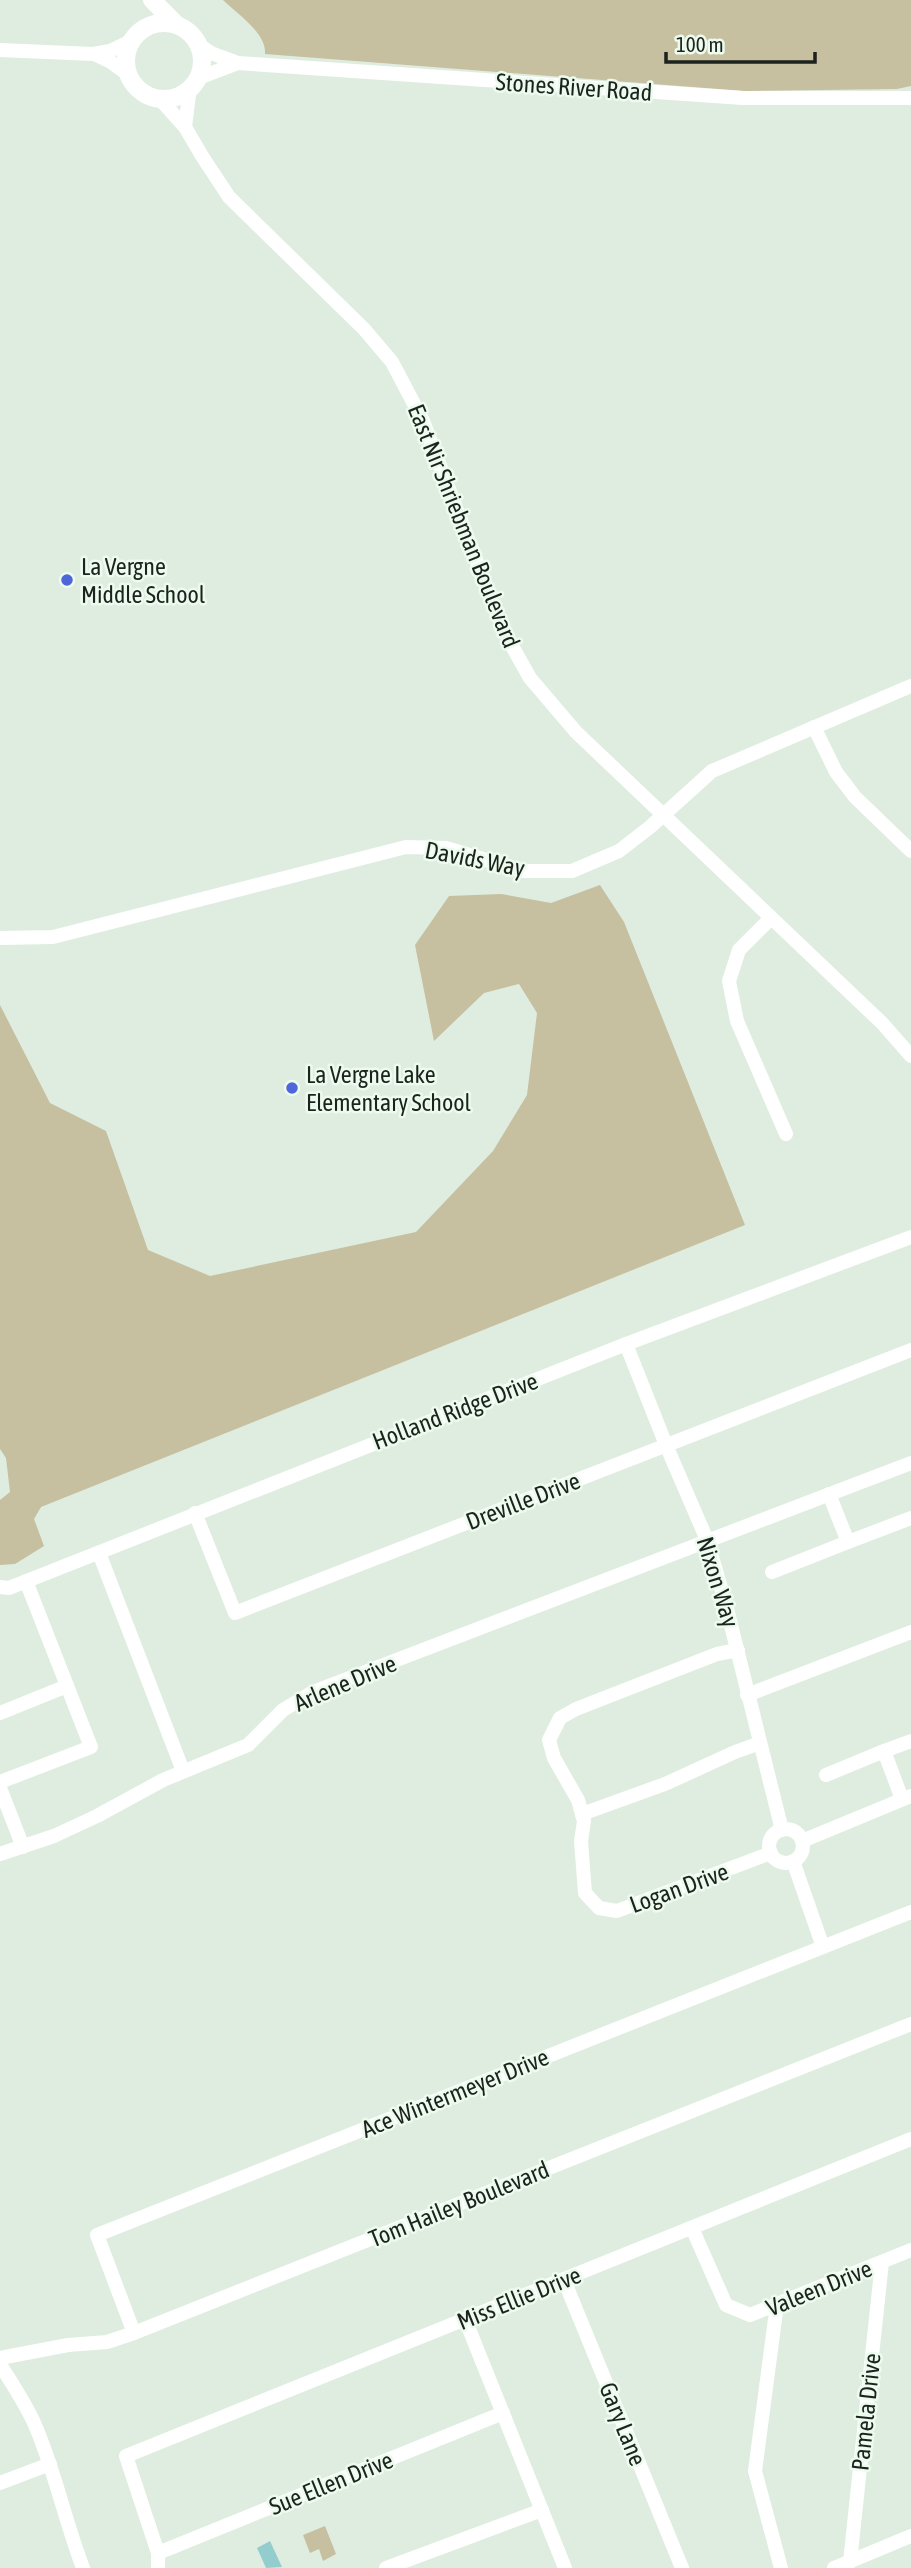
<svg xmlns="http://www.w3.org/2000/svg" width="911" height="2568" viewBox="0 0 911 2568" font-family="'Asap Condensed',sans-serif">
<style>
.green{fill:#c6bfa0}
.water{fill:#94cdcd}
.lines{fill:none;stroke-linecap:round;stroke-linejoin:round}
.minor{stroke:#fff;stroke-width:14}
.major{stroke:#fff;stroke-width:18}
.poi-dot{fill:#4f66db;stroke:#ecfbed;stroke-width:2.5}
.labels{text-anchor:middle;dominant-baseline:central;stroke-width:5;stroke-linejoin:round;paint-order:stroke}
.street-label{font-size:24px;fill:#1c221d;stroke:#ecfbed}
.poi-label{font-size:24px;fill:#1c221d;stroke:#ecfbed;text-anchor:start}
</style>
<rect width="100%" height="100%" fill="#dfede0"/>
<g class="green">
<path d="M223,0H911V86L897,89L745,91L265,54C267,33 237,14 223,0Z"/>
<polygon points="600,885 624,922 745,1225 41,1507 34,1519 44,1546 15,1564 0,1565 0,1500 10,1492 6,1458 0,1449 0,1005 50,1103 106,1131 148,1250 210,1276 416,1232 493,1151 527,1095 537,1013 519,984 484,993 434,1041 415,945 449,896 501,894 551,903"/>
<polygon points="325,2526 336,2554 323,2561 319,2549 310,2553 303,2535"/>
</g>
<polygon class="water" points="270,2541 282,2567 266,2568 257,2548"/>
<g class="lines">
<g class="minor">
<polyline points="198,44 211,53 238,63 743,98 911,98"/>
<polyline points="0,50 93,54 110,51 131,41"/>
<polyline points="94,54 111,62 129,75"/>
<polyline points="196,79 238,63"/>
<polyline points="159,98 185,127 202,156 229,197 364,329 392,362 423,421 496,612 512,646 530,678 576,732 882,1023 911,1056"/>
<polyline points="185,127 190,87"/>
<polyline points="814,727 836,772 855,797 911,851"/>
<polyline points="771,918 739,950 729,981 737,1021 786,1134"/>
<polyline points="0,938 53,937 406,847 446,848 523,871 572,871 619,851 650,827 712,771 911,686"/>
<polyline points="626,1344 666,1445 707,1540 726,1605 782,1830"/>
<polyline points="829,1494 848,1542 911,1518"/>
<polyline points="195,1513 235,1613 911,1350"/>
<polyline points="99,1553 183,1771"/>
<polyline points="772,1572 848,1542"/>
<polyline points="0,1587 9,1588 626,1344 911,1237"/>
<polyline points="738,1650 717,1654 576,1709 560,1718 549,1740 554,1758 578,1800 584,1821 581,1841 585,1893 599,1908 617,1911 771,1853"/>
<polyline points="747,1695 911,1632"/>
<polyline points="0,1713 67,1686"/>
<polyline points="884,1751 911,1741"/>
<polyline points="826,1775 884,1751 902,1799"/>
<polyline points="0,1782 91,1747 26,1581"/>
<polyline points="0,1788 23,1847"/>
<polyline points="582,1814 665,1784 735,1752 760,1743"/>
<circle cx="786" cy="1846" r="17"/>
<polyline points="802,1841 911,1796"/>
<polyline points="0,1854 54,1836 97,1816 163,1780 248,1745 283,1710 313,1692 911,1463"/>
<polyline points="793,1861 823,1947"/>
<polyline points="692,2228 726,2305 750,2315 911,2250"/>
<polyline points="564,2280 682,2568"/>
<polyline points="777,2304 755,2471 781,2568"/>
<polyline points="465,2319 565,2568"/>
<polyline points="134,2333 97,2235 911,1912"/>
<polyline points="0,2358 68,2345 107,2342 134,2333 911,2024"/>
<path d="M0,2364C12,2384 26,2404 35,2425C55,2471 65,2521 83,2568"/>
<polyline points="0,2483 50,2464"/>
<polyline points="158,2553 503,2413"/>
<polyline points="850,2562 882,2262"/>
<polyline points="158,2568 158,2553 126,2456 911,2139"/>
<polyline points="386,2568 542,2510"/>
<polyline points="834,2568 911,2536"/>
</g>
<g class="major">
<polyline points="152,0 177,25"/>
<circle cx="164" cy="61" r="38"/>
</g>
</g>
<g class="poi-dot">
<circle cx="67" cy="580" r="7"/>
<circle cx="292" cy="1088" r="7"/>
</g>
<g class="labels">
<g class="street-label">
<text transform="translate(574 87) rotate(4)">Stones River Road</text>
<text transform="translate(464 526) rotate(68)">East Nir Shriebman Boulevard</text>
<text transform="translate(475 859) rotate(11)">Davids Way</text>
<text transform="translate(455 1411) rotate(-21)">Holland Ridge Drive</text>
<text transform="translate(523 1501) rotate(-21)">Dreville Drive</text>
<text transform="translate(718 1582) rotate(73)">Nixon Way</text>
<text transform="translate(345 1683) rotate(-23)">Arlene Drive</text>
<text transform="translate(679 1888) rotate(-20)">Logan Drive</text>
<text transform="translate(455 2093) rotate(-22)">Ace Wintermeyer Drive</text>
<text transform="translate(459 2204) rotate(-22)">Tom Hailey Boulevard</text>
<text transform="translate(819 2288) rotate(-22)">Valeen Drive</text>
<text transform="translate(519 2298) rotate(-22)">Miss Ellie Drive</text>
<text transform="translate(866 2412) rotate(-84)">Pamela Drive</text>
<text transform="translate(623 2424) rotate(68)">Gary Lane</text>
<text transform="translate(331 2483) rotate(-22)">Sue Ellen Drive</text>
</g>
<g class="poi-label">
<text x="81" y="566">La Vergne<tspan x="81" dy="28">Middle School</tspan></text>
<text x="306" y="1074">La Vergne Lake<tspan x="306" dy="28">Elementary School</tspan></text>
</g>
</g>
<path d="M666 52v10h149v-10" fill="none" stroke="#1c221d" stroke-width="3.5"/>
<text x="676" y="52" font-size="21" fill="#1c221d" stroke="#ecfbed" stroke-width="5" paint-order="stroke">100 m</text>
</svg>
